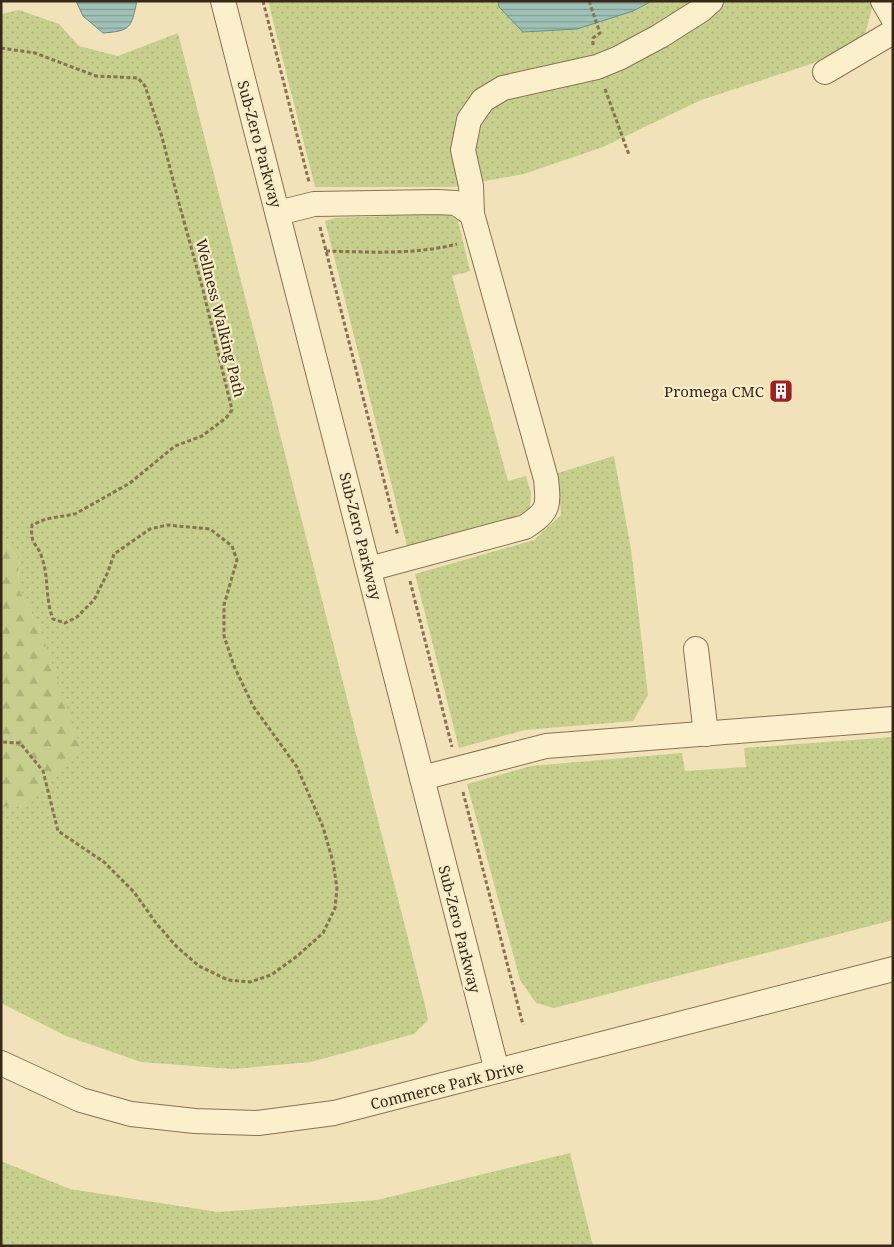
<svg xmlns="http://www.w3.org/2000/svg" width="894" height="1247" viewBox="0 0 894 1247" font-family="'Noto Serif',serif">
<style>
.grass{fill:url(#grass-dots)}
.forest{fill:url(#forest-firs)}
.water{fill:url(#water-rules);stroke:#658f86}
.lines{fill:none;stroke-linecap:round;stroke-linejoin:round}
.minor-casing{stroke:#897152;stroke-width:26}
.path{stroke:#897152;stroke-width:3;stroke-dasharray:4 2.5;stroke-linecap:butt}
.minor{stroke:#fcefcc;stroke-width:24}
.labels{text-anchor:middle;dominant-baseline:central;stroke-width:4.5;stroke-linejoin:round;paint-order:stroke}
.street-label{font-size:15px;fill:#372819;stroke:#f9ecc9}
.poi-label{font-size:15px;fill:#372819;stroke:#f9ecc9;text-anchor:end}
</style>
<defs>
<pattern id="grass-dots" width="8" height="8" patternUnits="userSpaceOnUse" patternTransform="scale(1.25)"><rect width="8" height="8" fill="#c6d08c"/><path d="M2 2h.1M6 6h.1" fill="none" stroke="#abb378" stroke-width="1.8" stroke-linecap="round"/></pattern>
<pattern id="forest-firs" width="22" height="20" patternUnits="userSpaceOnUse" patternTransform="scale(1.25)"><rect width="22" height="20" fill="#c6d08c"/><path d="M5 1l3.5 6h-7zM16 11l3.5 6h-7z" fill="#abb378"/></pattern>
<pattern id="water-rules" width="6" height="5" patternUnits="userSpaceOnUse" patternTransform="scale(1.25)"><rect width="6" height="5" fill="#9ec1b8"/><path d="M0 2.5h6" fill="none" stroke="#829d95"/></pattern>
</defs>
<rect width="100%" height="100%" fill="#f2e2b9"/>
<g class="grass">
<polygon points="268,1 498,1 499,7 523,32 577,29 633,11 652,1 874,1 864,38 811,64 701,100 603,147 524,174 453,187 315,187"/>
<polygon points="19,10 59,24 79,46 118,56 178,33 425,1005 428,1020 414,1034 311,1062 233,1069 141,1062 66,1036 1,1003 1,807 29,805 41,631 19,590 18,558 1,538 1,14"/>
<polygon points="447,214 458,220 470,271 452,276 508,481 526,476 531,493 530,508 513,518 407,546 325,221 335,218"/>
<polygon points="614,456 631,549 648,695 633,721 525,730 459,748 415,574 534,540 561,515 558,473"/>
<polygon points="893,737 893,920 554,1008 536,1003 520,980 467,784 531,766 682,753 685,771 746,767 744,748"/>
<polygon points="570,1153 593,1246 1,1246 1,1161 70,1189 218,1212 377,1200"/>
</g>
<polygon class="forest" points="1,538 18,558 19,590 41,631 80,747 29,805 1,807"/>
<g class="water">
<path d="M76,1H137C131,28 131,31 103,33L83,16Z"/>
<polygon points="498,1 652,1 633,11 577,29 523,32 499,7"/>
</g>
<g class="lines">
<g class="minor-casing">
<g id="minor">
<polyline points="223,1 497,1071"/>
<polyline points="883,1 893,18"/>
<polyline points="825,72 893,32"/>
<path d="M278,213L314,204L437,202L456,203L472,214L546,479C549,507 549,511 525,527L369,569"/>
<polyline points="472,214 471,186 463,150 469,120 483,100 503,88 597,67 619,58 660,36 701,10 711,1"/>
<polyline points="696,649 706,734"/>
<polyline points="422,778 546,746 893,719"/>
<polyline points="1,1063 81,1100 131,1114 195,1121 258,1123 334,1113 893,969"/>
</g>
</g>
<g class="path">
<polyline points="263,1 309,182"/>
<polyline points="589,1 600,33 593,38 593,45"/>
<path d="M1,48L35,53L96,76L138,78L145,86L162,137L180,207L203,290L232,410L226,418L202,436L175,446L130,483L75,514L46,519L32,525C30,547 37,541 42,558C49,578 45,599 53,619L65,623L77,617L94,600L108,572L114,554L150,529L167,525L210,529L232,546L237,560L224,605V636L234,666L253,706L297,767L323,827L333,862L337,888L335,908L323,933L296,957L271,975L250,982L228,980L199,966L176,946L156,923L134,892L104,862L58,831L43,771L20,743L1,742"/>
<polyline points="605,89 629,155"/>
<polyline points="320,227 398,536"/>
<path d="M326,251C370,252 414,255 457,244"/>
<polyline points="410,581 452,747"/>
<polyline points="463,792 523,1025"/>
</g>
<use href="#minor" class="minor"/>
</g>
<defs>
<g id="building-square" transform="scale(1.25)"><rect x="-9" y="-9" width="18" height="18" rx="4" fill="#9e1f1d" stroke="#f9ecc9"/><path d="M-4-6H4V6H1V3H-1V6H-4ZM-2.5-4.3h1.7v1.8h-1.7ZM.8-4.3h1.7v1.8H.8ZM-2.5-1h1.7V.8h-1.7ZM.8-1h1.7V.8H.8Z" fill="#fff"/></g>
</defs>
<g fill-rule="evenodd">
<use href="#building-square" x="781" y="391"/>
</g>
<g class="labels">
<g class="street-label">
<text transform="translate(260 144) rotate(75)">Sub-Zero Parkway</text>
<text transform="translate(221 318) rotate(76)">Wellness Walking Path</text>
<text transform="translate(361 536) rotate(76)">Sub-Zero Parkway</text>
<text transform="translate(460 929) rotate(76)">Sub-Zero Parkway</text>
<text transform="translate(447 1085) rotate(-14)">Commerce Park Drive</text>
</g>
<g class="poi-label">
<text x="764" y="391">Promega CMC</text>
</g>
</g>
<rect width="894" height="1247" fill="none" stroke="#372819" stroke-width="5"/>
</svg>
